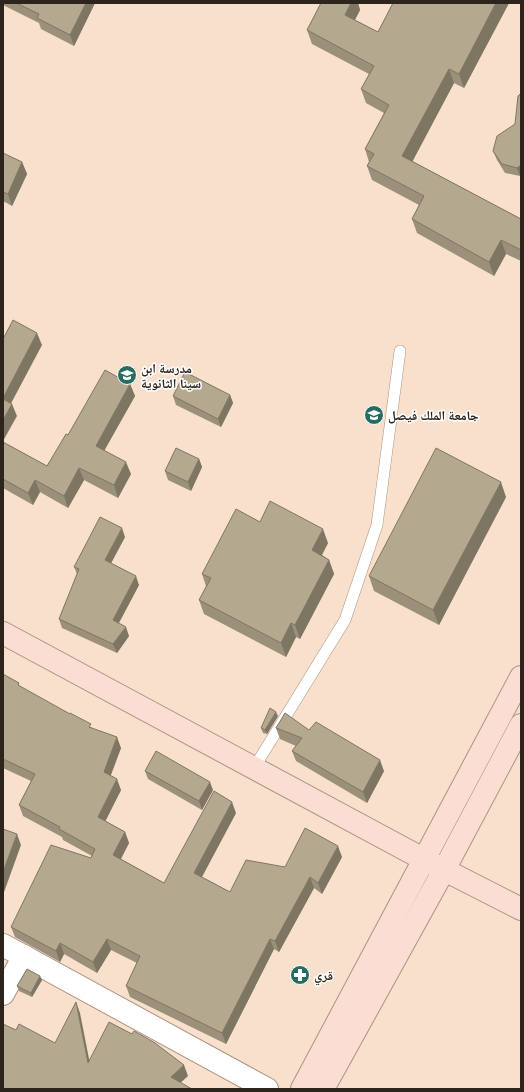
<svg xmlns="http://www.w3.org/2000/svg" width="524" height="1092" viewBox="0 0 524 1092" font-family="Karla,'Noto Naskh Arabic',sans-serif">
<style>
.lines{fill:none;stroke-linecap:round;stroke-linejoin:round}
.lane-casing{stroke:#a99380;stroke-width:12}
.street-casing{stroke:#a99380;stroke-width:24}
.secondary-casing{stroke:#a99380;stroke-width:24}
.lane{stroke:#fff;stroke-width:11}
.street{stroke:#fff;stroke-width:22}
.secondary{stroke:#fcddd3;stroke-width:22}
.wall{fill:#9b907a}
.shaded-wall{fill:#7e7663}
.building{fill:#b4a88e;stroke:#7e7663}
.labels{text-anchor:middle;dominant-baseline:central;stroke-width:3;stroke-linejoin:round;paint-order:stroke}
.poi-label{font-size:13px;font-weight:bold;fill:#2d241c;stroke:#fff;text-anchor:start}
</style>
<rect width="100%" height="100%" fill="#f9e0cc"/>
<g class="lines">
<g class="lane-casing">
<polyline id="lane" points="254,768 345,620 377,525 400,351"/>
</g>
<g class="street-casing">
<g id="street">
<polyline points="3,945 267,1089"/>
<polyline points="3,994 24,956"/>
</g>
</g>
<g class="secondary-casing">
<g id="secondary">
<polyline points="3,633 425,860 521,909"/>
<polyline points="302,1089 521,677"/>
<polyline points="323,1089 444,870 521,725"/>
</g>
</g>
<use href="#lane" class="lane"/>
<use href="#street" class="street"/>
<use href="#secondary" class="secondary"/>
</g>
<g class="wall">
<polygon points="3,3 95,3 74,46 41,29 39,23 3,5"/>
<polygon points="321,3 358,3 360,10 355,20 378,32 393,3 509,3 464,88 454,83 412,161 521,219 521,261 506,254 494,276 417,233 412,219 419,205 372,180 367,166 369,162 365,149 384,113 366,103 361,89 369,74 312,44 307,30"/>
<polygon points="515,124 520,176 505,173 497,160 493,151"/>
<polygon points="3,153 22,162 27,174 12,206 3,201"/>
<polygon points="130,384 135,396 104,451 131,474 118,498 84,480 68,508 40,492 33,505 3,488 3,442 47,466 68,435"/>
<polygon points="230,395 233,403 221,427 176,405 173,396"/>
<polygon points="199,459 202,467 191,491 168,480 165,471"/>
<polygon points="506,497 439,625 374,591 369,576"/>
<polygon points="260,522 328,543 322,555 329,560 334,574 300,639 296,637 286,657 204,614 199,600 206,586 202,574"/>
<polygon points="125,537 111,563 139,585 119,623 129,636 117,653 62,628 59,619 77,574 74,567"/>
<polygon points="3,674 19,683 19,686 92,728 121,748 110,776 121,790 105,821 125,832 129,843 121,859 164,883 236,813 202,877 230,892 285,867 342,857 322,894 314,888 279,952 274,949 226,1044 130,997 126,986 137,963 111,950 97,973 64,954 60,962 15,937 11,927 91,858 92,856 63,840 62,837 23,816 19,805 31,781 3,768"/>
<polygon points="278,716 267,734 263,733 261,728"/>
<polygon points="276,728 309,730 384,771 367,803 296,761 292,751 296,746 280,739"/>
<polygon points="145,771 213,790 202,810 148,779"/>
<polygon points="42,980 32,997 19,991 17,986"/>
</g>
<g class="shaded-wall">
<polygon points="86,3 95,3 74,46 70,35"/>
<polygon points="351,3 358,3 360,10 350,29 345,15"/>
<polygon points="496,3 509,3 464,88 459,74"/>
<polygon points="449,69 454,83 408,170 402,156"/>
<polygon points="22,162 27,174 12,206 8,194"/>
<polygon points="521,165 521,176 520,176 517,168"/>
<polygon points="501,240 506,254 494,276 489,262"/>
<polygon points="37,333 42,345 7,411 3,398"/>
<polygon points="130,384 135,396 100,458 96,446"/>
<polygon points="230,395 233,403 221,427 218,419"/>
<polygon points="12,404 17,416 3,441 3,420"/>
<polygon points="199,459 202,467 191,491 188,482"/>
<polygon points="126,462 131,474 118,498 114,485"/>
<polygon points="79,468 84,480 68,508 64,496"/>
<polygon points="35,480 40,492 33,505 28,493"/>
<polygon points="501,482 506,497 439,625 433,610"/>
<polygon points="122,528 125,537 108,569 105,560"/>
<polygon points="323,529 328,543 317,564 312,550"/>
<polygon points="329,560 334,574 300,639 295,625"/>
<polygon points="136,576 139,585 116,628 113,620"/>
<polygon points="291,623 296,637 286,657 281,643"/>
<polygon points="126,627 129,636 117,653 113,644"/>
<polygon points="276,712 278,716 267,734 265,730"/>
<polygon points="117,737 121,748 108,783 104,772"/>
<polygon points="380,760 384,771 367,803 363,792"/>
<polygon points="117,779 121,790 102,828 98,817"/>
<polygon points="210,782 213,790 202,810 199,801"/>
<polygon points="232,802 236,813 198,884 194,873"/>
<polygon points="125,832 129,843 117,866 113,855"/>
<polygon points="17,834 21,845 3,895 3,872"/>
<polygon points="338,846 342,857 322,894 318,883"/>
<polygon points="310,877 314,888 279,952 275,941"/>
<polygon points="107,939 111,950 97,973 93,962"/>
<polygon points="270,939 274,949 226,1044 222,1033"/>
<polygon points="60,943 64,954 60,962 56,951"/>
<polygon points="40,976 42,980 32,997 31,993"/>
<polygon points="76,1002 80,1013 92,1074 88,1063"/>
<polygon points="184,1065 188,1076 175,1088 171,1077"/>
</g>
<g class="building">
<polygon points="16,3 86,3 70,35 37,18 39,14"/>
<polygon points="321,3 351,3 345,15 378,32 393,3 496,3 459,74 449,69 402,156 521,219 521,250 501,240 489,262 412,219 424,196 367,166 374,154 365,149 389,105 361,89 374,66 307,30"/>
<polygon points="521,93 521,165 517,168 502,164 493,151 497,136 515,124 518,96"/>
<polygon points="3,153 22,162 8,194 3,192"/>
<polygon points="13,320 37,333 3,398 3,339"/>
<polygon points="105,370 130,384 96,446 126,462 114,485 79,468 64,496 35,480 28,493 3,479 3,442 47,466 66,434 68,435"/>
<polygon points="185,372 230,395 218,419 173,396"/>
<polygon points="3,399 12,404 3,420"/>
<polygon points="176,448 199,459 188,482 165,471"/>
<polygon points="436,448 501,482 433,610 369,576"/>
<polygon points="270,501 323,529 312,550 329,560 295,625 291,623 281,643 199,600 211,578 202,574 236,509 260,522"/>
<polygon points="100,517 122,528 105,560 136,576 113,620 126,627 113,644 59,619 79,569 74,567"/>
<polygon points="3,674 19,683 18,685 70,714 70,713 91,724 89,727 117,737 104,772 117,779 98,817 125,832 113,855 164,883 214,791 232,802 194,873 230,892 246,860 285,867 305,828 338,846 318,883 310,877 275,941 270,939 222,1033 126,986 140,956 107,939 93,962 60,943 56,951 11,927 51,845 91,858 95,849 59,829 60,827 19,805 35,774 3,759"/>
<polygon points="270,708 276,712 265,730 261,728"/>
<polygon points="285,713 309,730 316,722 380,760 363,792 292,751 302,738 276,728"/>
<polygon points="156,751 210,782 199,801 145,771"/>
<polygon points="3,829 17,834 3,872"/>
<polygon points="27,969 40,976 31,993 17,986"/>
<polygon points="76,1002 88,1063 109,1022 132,1034 134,1031 155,1043 184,1065 171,1077 192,1089 3,1089 3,1024 16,1030 19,1024 55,1043"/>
</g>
<defs>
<g id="school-disc" transform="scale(1)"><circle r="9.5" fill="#256c62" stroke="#fff"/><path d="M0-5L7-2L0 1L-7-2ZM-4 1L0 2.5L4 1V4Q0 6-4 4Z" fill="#fff"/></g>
<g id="university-disc" transform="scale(1)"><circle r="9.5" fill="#256c62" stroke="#fff"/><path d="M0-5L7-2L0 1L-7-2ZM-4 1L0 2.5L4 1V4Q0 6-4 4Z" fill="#fff"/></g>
<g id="pharmacy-disc" transform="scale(1)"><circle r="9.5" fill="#256c62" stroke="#fff"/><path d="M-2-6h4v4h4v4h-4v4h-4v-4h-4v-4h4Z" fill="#fff"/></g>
</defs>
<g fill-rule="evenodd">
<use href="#school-disc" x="127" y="375"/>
<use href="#university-disc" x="374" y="415"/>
<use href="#pharmacy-disc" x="300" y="975"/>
</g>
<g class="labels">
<g class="poi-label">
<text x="141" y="368">مدرسة ابن<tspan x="141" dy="15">سينا الثانوية</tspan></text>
<text x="388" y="415">جامعة الملك فيصل</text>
<text x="314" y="975">قري</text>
</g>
</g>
<rect width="524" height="1092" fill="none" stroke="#2d241c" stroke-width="8"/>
</svg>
